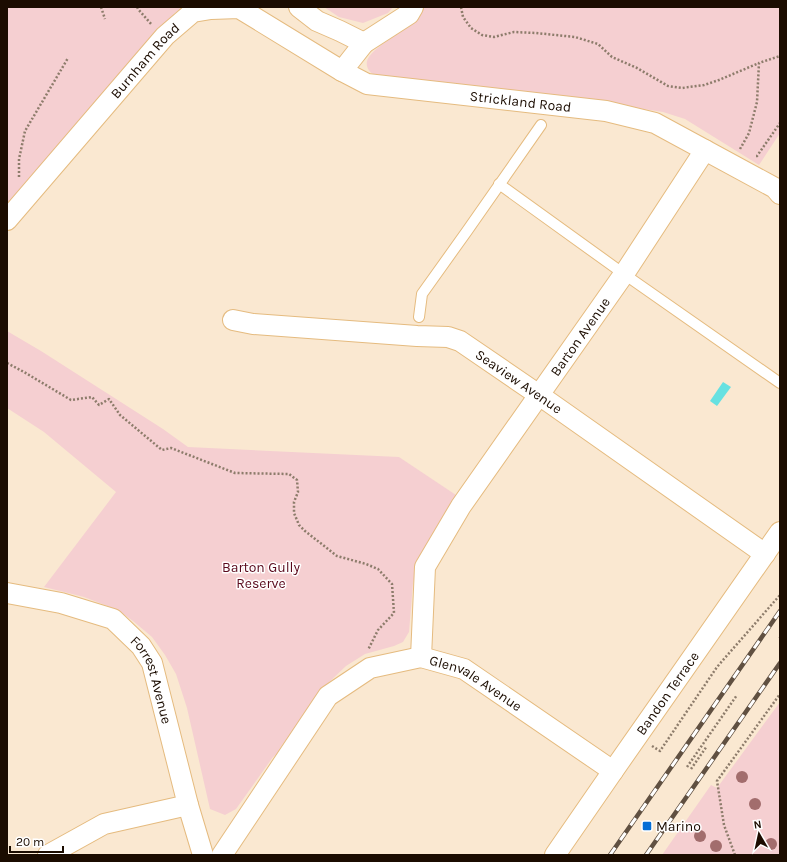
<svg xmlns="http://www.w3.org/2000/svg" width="787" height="862" viewBox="0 0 787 862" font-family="Karla,sans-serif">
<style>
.green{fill:#f5cfd1}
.water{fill:#67e1e1}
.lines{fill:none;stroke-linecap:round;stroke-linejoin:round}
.service-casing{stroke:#e5bb7f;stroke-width:12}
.minor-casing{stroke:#e5bb7f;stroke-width:22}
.path{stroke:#8d7c6b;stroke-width:2.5;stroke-dasharray:2 2;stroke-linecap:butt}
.service{stroke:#fff;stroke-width:10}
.minor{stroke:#fff;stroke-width:20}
.rail-casing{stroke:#605041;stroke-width:4.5}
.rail{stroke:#fff;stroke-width:3;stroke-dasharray:9;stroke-linecap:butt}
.tree{fill:#a26d6d}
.poi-dot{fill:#056ed6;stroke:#fff;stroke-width:1.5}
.labels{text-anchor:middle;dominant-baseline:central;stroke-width:3;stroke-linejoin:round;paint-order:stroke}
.street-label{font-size:14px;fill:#1b0c00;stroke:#fff}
.park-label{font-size:14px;fill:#5a091c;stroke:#fff}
.poi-label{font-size:14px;fill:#1b0c00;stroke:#fff;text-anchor:start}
</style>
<rect width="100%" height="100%" fill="#fae8d1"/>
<g class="green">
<polygon points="7,7 183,7 175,13 7,205"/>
<polygon points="324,7 393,7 388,13 363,23 339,17"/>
<path d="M422,7H780V133L759,165L685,119L663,112L572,98L382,76C375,75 369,74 367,66C364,54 387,42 395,35C405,26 413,16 422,7Z"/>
<polygon points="7,331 41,351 163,429 188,447 399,457 456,495 420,561 413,583 409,632 403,642 394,646 365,654 346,666 324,687 280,748 279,752 273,757 236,809 225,815 210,809 187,708 176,674 165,655 152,637 133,621 118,610 84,597 44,587 116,492 44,432 7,408"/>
<polygon points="780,702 780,855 662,855 711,785 717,788"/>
</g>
<polygon class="water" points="723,382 731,387 717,406 710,401"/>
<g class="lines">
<g class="service-casing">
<g id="service">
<polyline points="499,184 624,274 780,383"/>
<polyline points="419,317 422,294 467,231 541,125"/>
</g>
</g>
<g class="minor-casing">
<g id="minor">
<polyline points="299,7 317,21 340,31 364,43"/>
<path id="s1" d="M413,7L409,14L364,43L342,71L367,84L606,111L655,123L775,188L780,194"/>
<path id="s2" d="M7,220L165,36L193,12L211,9L239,8L342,71"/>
<path id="s3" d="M233,320L253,324L417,336L448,337L460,341L539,395L765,554"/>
<path id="s4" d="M7,593L61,603L113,619L141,646L152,663L188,805L203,855"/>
<path id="s5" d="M421,657L425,567L461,506L624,274L705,150"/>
<polyline points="48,855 104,824 188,805"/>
<path id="s6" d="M222,855L328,696L370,668L421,657L464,669L613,771"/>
<path id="s7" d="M555,855L613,771L780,532"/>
</g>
</g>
<g class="path">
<polyline points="101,7 105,19"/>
<polyline points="137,7 138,9 152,25"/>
<polyline points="461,7 463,17 471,28 482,35 494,37 514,32 536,33 575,37 598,44 612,57 637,68 668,86 682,88 704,85 719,80 759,63"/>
<polyline points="740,149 749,133 757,102 759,63 780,56"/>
<polyline points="756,156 757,156 780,123"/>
<polyline points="19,177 19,159 25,131 68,58"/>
<polyline points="7,363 24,372 71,400 92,397 99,405 109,399 120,415 162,450 171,448 235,473 289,474 297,480 298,492 294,502 294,513 299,525 305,531 337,556 366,564 378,569 392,584 394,613 378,630 368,650"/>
<polyline points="780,638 780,637"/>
<polyline points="652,746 660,751 717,667 780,595"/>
<polyline points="687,767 737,695"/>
<polyline points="691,769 707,746"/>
<polyline points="735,855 724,825 717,781 780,694"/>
</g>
<use href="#service" class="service"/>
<use href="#minor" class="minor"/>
<g class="rail-casing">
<g id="rail">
<polyline points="610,855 780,611"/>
<polyline points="646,855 780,663"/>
</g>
</g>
<use href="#rail" class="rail"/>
</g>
<g class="tree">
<circle cx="742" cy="777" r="6"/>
<circle cx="755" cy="804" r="6"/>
<circle cx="700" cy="836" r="6"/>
<circle cx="771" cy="844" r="6"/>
<circle cx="716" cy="846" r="6"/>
</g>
<rect class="poi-dot" x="642" y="821" width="10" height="10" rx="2"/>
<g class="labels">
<g class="street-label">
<text stroke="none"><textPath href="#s2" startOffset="211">Burnham Road</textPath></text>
<text stroke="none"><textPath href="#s1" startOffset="280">Strickland Road</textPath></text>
<text stroke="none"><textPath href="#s5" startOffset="368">Barton Avenue</textPath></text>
<text stroke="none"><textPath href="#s3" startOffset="300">Seaview Avenue</textPath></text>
<text stroke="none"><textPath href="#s4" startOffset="184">Forrest Avenue</textPath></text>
<text stroke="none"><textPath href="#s6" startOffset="355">Glenvale Avenue</textPath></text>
<text stroke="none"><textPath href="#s7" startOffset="197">Bandon Terrace</textPath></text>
</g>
<g class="park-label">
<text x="261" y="567">Barton Gully<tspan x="261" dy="16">Reserve</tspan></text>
</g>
<g class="poi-label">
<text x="656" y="826">Marino</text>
</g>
</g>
<rect width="787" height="862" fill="none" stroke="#1b0c00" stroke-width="16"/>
<g transform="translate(759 834) rotate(351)" stroke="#ffffff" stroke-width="3" paint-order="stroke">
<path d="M0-3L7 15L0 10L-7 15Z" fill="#1b0c00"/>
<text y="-6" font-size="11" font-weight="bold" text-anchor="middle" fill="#1b0c00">N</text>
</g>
<path d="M10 846v6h53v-6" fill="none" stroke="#1b0c00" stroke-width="2"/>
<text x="16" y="846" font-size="12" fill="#1b0c00" stroke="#ffffff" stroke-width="3" paint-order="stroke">20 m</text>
</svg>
